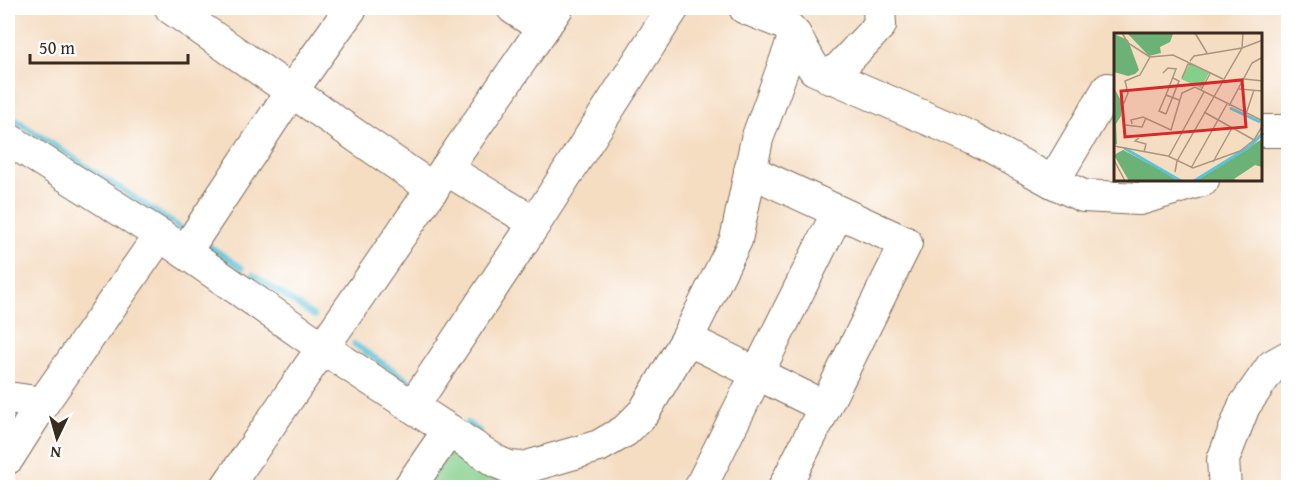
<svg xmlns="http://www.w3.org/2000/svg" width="1296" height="495" viewBox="0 0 1296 495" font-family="'Gentium Book Plus',serif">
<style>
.green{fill:#85cf8b;stroke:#607c54;stroke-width:1.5}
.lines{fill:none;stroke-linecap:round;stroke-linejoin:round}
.stream{stroke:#5bc2d8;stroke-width:6}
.minor-casing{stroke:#7c6957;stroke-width:34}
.minor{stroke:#fff;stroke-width:32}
.inset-river{fill:none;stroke:#5bc2d8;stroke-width:3}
.inset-road{fill:none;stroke:#ab9580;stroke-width:1.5}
.view{fill:#d62828;fill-opacity:0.15;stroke:#d62828;stroke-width:3}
.inset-edge{fill:none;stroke:#3b2a1e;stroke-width:3}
</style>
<rect width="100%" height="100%" fill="#fff"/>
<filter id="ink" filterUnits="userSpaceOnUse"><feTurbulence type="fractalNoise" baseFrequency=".0167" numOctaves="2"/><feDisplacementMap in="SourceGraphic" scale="12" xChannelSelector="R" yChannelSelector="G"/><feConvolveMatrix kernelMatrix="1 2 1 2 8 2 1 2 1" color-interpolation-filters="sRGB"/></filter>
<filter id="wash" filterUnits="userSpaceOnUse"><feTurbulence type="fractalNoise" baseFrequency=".008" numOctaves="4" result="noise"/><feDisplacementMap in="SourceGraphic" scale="24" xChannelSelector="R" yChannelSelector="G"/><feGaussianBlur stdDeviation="1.35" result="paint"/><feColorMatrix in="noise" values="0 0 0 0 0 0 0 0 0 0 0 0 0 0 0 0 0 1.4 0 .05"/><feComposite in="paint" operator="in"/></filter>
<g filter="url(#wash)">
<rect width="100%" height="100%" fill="#f5ddc2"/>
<polygon class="green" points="447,448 513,487 419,488"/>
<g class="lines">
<g class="stream">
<polyline points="8,115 185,231"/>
<polyline points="203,242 242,268"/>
<polyline points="253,275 314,316"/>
<polyline points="354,344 412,383"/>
<polyline points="430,397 454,414"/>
<polyline points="467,423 479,431"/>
</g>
</g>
</g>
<g filter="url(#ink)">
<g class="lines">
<g class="minor-casing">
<g id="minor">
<polyline points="171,8 433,189"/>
<polyline points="513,8 543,28"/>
<polyline points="745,8 785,24 795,35"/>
<polyline points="830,78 880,25 879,8"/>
<polyline points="1262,131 1286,131"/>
<polyline points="8,139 160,235 323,348 497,462 509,467 523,468 599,446 625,431 644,412 687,339 736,240 757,139 795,35 814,69 974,139 1053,182 1083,196 1140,199 1203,180"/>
<polyline points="446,169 535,223"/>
<polyline points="750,171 906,243 825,407"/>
<polyline points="1053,182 1108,89 1116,91"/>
<polyline points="185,252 291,92 351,8"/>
<polyline points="687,339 825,407 784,488"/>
<polyline points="8,398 43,403"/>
<polyline points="413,406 535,223 673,8"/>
<polyline points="8,458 43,403 160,235"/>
<polyline points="226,488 557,8"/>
<polyline points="409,488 449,430"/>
<polyline points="700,488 838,212"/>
<polyline points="1225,488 1223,460 1244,406 1272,366 1288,357"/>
</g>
</g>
<use href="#minor" class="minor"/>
</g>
</g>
<g transform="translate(1114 33)">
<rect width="148" height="148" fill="#f5ddc2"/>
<path d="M76,30L95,40L87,55L67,46Z" fill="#85cf8b"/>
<path d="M13,0H59V1L56,9L46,14L47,20L35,23ZM0,1L14,7L25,37L21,41L14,43L0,39ZM0,55L8,69L7,83L2,91L3,111L0,112ZM148,106V134L141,132L120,146L123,148H82ZM9,117L47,137L64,148H15L0,122Z" fill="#6cb277"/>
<path class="inset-river" d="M116,75L146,89M10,115L67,148M80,148L135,114L149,100"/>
<path class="inset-road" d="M8,0L14,10L36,24M81,0L93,20M76,28L80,23L128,15L149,7M49,40L54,35L62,36L52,62L65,67M68,45L74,31L80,32M130,46L149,48M125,56L149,58M87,57L97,39M52,62L45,78L52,81M0,69L10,70L14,60L11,48L26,42L36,24L59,22L109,46M115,73L138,30L149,24M90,79L140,107M52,81L65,48L59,45M132,81L140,57M18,91L17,87L29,84L57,97L68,60L81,54L149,88M11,92L28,94L32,85M25,105L21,108L32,111L30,119M0,113L54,123L79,135L126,118L140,107L149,92M55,123L90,59M0,127L11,148M99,129L118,95M77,135L113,71M61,139L63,128L128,15L129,0"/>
<path class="view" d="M128,47L132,94L11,104L7,58Z"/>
<rect width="148" height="148" class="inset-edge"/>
</g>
<rect width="1296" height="495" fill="none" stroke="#fff" stroke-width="30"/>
<g transform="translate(57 438) rotate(185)" stroke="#ffffff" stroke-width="4.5" paint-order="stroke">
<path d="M0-4.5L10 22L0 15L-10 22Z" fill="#3b2a1e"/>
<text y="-9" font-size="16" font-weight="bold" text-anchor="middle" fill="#3b2a1e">N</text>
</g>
<path d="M30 54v9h158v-9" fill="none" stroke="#3b2a1e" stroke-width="3"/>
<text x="39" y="54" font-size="18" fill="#3b2a1e" stroke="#ffffff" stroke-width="4.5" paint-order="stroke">50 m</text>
</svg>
